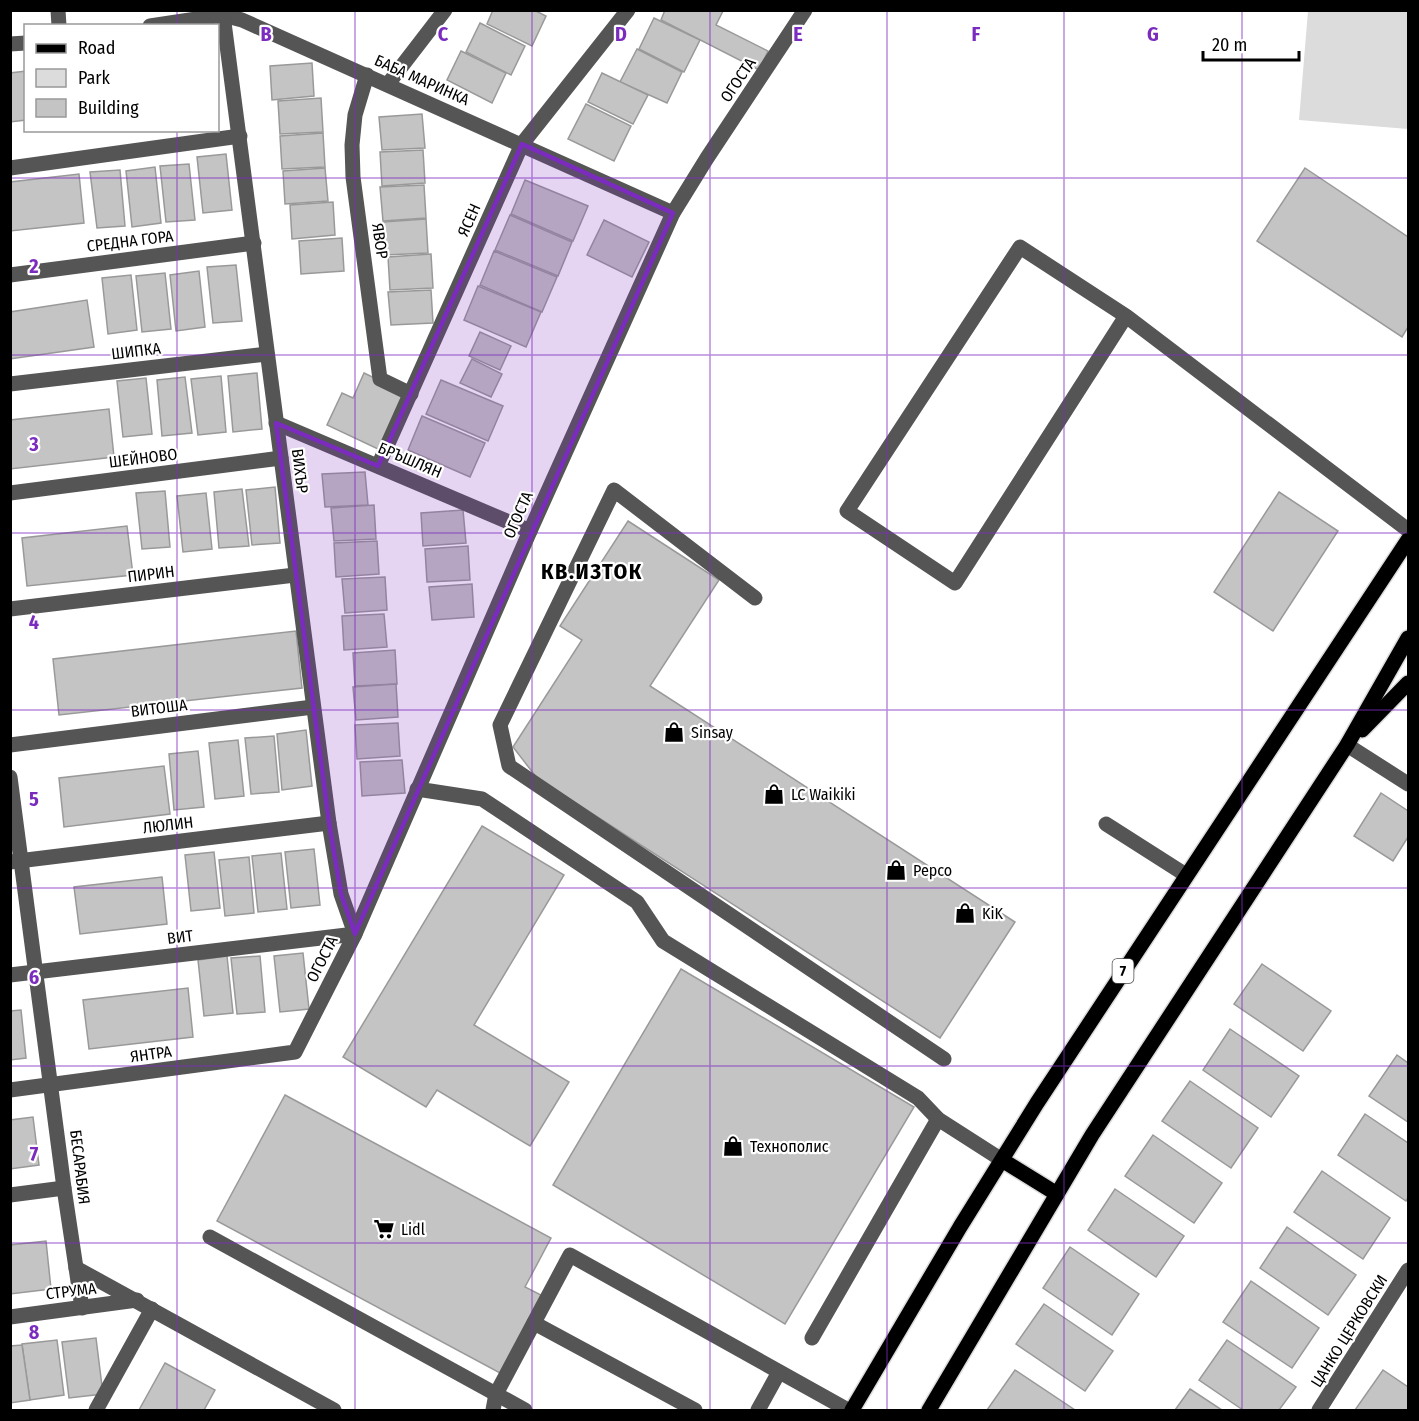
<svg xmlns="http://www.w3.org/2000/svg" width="1419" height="1421" viewBox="0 0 1419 1421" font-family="'Fira Sans Condensed',sans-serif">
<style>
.green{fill:#dcdcdc}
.building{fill:#c4c4c4;stroke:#999;stroke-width:1.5}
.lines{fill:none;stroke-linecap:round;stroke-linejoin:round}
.major-casing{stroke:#dbdbdb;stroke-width:18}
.minor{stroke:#555;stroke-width:15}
.major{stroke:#000;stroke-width:15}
.marked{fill:#7b2cbf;fill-opacity:0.2;stroke:#7b2cbf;stroke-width:4.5;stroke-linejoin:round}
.grid{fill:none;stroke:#7b2cbf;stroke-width:1.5;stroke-opacity:0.55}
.labels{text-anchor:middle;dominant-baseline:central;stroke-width:4.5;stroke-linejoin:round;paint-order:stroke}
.shield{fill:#fff;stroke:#4c4c4c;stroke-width:1.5}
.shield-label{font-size:15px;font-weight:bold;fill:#000}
.street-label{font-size:16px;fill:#000;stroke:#fff}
.poi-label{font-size:16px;fill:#000;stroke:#fff;text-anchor:start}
.district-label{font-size:22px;font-weight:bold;letter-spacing:1.5px;fill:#000;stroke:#fff}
.grid-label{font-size:20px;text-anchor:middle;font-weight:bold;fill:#7b2cbf;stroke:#fff;stroke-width:4.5;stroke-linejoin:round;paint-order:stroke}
</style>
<rect width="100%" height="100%" fill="#fff"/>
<polygon class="green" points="1308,11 1408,11 1408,129 1299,120"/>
<g class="building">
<polygon points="493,10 534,10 546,16 532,46 487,24"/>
<polygon points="665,10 723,11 716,25 768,51 759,70 661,20"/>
<polygon points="654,18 700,40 684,72 639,49"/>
<polygon points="480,23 525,46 511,75 466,52"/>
<polygon points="637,49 682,72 667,103 620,82"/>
<polygon points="461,51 506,73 492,103 447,80"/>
<polygon points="312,63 314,96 272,100 270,66"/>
<polygon points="26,71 26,120 10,122 10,73"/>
<polygon points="602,73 648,95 633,124 588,102"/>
<polygon points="321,98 323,132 280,134 278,101"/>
<polygon points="586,104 631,126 614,161 568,139"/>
<polygon points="422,114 425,148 382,150 379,117"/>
<polygon points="323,133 325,167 282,169 280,136"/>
<polygon points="423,150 425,183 382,186 380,152"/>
<polygon points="226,154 232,210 203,213 197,157"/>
<polygon points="189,164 195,220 166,222 160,166"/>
<polygon points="155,167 161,223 132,227 126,171"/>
<polygon points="325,168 328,201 285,204 283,171"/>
<polygon points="1305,168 1408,237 1408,327 1402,337 1257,241"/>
<polygon points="120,170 125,226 97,228 90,172"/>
<polygon points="79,174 84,223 10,231 10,182"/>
<polygon points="525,180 588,206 573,241 511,214"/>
<polygon points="424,185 426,218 383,221 380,187"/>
<polygon points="333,202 335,235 292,239 290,205"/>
<polygon points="510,215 572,242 558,276 495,250"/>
<polygon points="426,219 428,253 385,255 383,222"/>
<polygon points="604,220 649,242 632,277 587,255"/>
<polygon points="342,238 344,271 301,274 299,241"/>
<polygon points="494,251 557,277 542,312 480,285"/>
<polygon points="431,254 433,288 390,290 388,257"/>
<polygon points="236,265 242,321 213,323 207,267"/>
<polygon points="199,271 205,327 176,331 170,275"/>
<polygon points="165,273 171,329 142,332 136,276"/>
<polygon points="131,275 137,330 108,334 102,278"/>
<polygon points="478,286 541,312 526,347 464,320"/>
<polygon points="431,290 433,323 391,325 388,292"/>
<polygon points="87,300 94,347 10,359 10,312"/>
<polygon points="480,332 511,346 500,370 469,356"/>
<polygon points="472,359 502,374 491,397 460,383"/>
<polygon points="257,373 262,429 233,432 228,376"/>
<polygon points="364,373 404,392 378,449 327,425 342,393 353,398"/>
<polygon points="221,376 226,432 198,435 191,379"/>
<polygon points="185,377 192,433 162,436 157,380"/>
<polygon points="146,378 152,434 123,437 117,381"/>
<polygon points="441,380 503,406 488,441 426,414"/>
<polygon points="109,409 114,457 10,469 10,420"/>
<polygon points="422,416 485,443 470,477 408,450"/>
<polygon points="365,472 368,505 325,507 322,474"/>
<polygon points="275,487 280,543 252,545 246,490"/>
<polygon points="242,489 249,546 219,548 214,492"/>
<polygon points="165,491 170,547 142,549 136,493"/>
<polygon points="1279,492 1338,531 1273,631 1214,592"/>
<polygon points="206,493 212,549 183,552 177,496"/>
<polygon points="374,505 376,539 334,541 331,508"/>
<polygon points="463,510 466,543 423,546 421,513"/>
<polygon points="628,521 719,580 650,686 1015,922 940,1038 537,778 513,747 582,640 560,626"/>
<polygon points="127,526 133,575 27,586 22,538"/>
<polygon points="377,541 379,574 336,577 334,543"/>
<polygon points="468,546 470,580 427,582 425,549"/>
<polygon points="385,577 387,610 345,613 342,579"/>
<polygon points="472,584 474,617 432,620 429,587"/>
<polygon points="384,614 387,647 344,650 342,616"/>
<polygon points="296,631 302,688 59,715 53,659"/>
<polygon points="395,650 397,684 355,686 353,653"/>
<polygon points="396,684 398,717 356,720 353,687"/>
<polygon points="398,723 400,756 357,759 355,725"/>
<polygon points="306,730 312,786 282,790 277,734"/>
<polygon points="274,736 279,792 251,794 245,738"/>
<polygon points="238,740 244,796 215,799 209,743"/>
<polygon points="198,751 204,807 174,810 169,754"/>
<polygon points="402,760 405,793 362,796 360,762"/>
<polygon points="164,766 170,814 64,827 59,778"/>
<polygon points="1381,793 1408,811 1408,837 1393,861 1354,836"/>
<polygon points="482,826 564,875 474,1025 569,1082 530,1146 437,1090 426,1107 343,1057"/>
<polygon points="314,849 320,905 291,908 285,852"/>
<polygon points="214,852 220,908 191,911 185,855"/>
<polygon points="281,853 287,909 258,912 252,856"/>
<polygon points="249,857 254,913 225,916 219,860"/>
<polygon points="162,877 167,924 80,934 74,887"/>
<polygon points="303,953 309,1009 280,1012 274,956"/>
<polygon points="227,956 233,1013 204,1016 198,960"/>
<polygon points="260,956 265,1012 237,1014 231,958"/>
<polygon points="1262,964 1331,1011 1303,1051 1234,1004"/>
<polygon points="681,969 914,1107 785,1324 553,1185"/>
<polygon points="188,988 193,1037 89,1049 83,1000"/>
<polygon points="21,1010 26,1058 10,1060 10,1011"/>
<polygon points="1230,1029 1299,1076 1271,1117 1203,1070"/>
<polygon points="1397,1055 1408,1063 1408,1122 1369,1096"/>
<polygon points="1190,1081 1258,1128 1231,1168 1162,1121"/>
<polygon points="285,1095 551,1238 525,1287 541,1295 500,1373 217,1221"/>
<polygon points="1365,1114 1408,1143 1408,1198 1406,1201 1338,1155"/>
<polygon points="33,1117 39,1165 10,1169 10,1120"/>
<polygon points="1153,1135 1222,1183 1194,1223 1125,1176"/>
<polygon points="1322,1171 1390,1218 1363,1259 1294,1212"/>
<polygon points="1115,1189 1184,1236 1156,1277 1088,1230"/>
<polygon points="1287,1227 1356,1275 1328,1315 1260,1268"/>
<polygon points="46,1241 51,1289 10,1294 10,1245"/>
<polygon points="1070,1247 1139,1294 1112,1335 1043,1288"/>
<polygon points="1251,1281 1319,1328 1292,1368 1223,1322"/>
<polygon points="1044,1304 1113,1351 1085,1391 1016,1344"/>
<polygon points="96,1338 103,1394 69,1398 62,1342"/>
<polygon points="57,1340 64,1395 30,1400 22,1344"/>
<polygon points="1227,1340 1296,1387 1279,1410 1243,1410 1199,1380"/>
<polygon points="22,1345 30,1400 10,1403 10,1346"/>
<polygon points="165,1363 215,1390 204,1410 139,1410"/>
<polygon points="1015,1370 1075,1410 987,1410"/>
<polygon points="1383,1370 1408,1387 1408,1410 1355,1410"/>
<polygon points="1190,1389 1222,1410 1175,1410"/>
</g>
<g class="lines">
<g class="major-casing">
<g id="major">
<polyline points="1362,730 1408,683"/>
<polyline points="1002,1160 1057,1194"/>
<polyline points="852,1410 960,1227 1037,1103 1408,540"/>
<polyline points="929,1410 1092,1135 1347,745 1408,638"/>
</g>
</g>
<g class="minor">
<polyline points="58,10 59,26"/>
<polyline points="150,26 223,15 242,20 673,213"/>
<polyline points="10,44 26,43"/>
<polyline points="367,75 355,115 352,145 353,177 380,379 411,394"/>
<polyline points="388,84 445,10"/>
<polyline points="10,168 240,136"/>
<polyline points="10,275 254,243"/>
<polyline points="1126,316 955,583 847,511 1020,247 1126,316 1408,530"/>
<polyline points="10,384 267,354"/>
<polyline points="276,423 530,531"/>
<polyline points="378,466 522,144 628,10"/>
<polyline points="10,493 281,458"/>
<polyline points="755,598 614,490 500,725 509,766 944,1059"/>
<polyline points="10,609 295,575"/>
<polyline points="10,745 313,707"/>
<polyline points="1347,745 1408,784"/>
<polyline points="10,777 64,1188 82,1308"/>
<polyline points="417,789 482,799 637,902 663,941 918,1098 938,1119 1002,1160"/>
<polyline points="1106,824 1186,875"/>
<polyline points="10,862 329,823"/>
<polyline points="10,975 355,934 341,894 329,823 223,15 227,10"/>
<polyline points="10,1090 295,1052 355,934 530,531 673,213 707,158 805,10"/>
<polyline points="10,1195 64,1188"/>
<polyline points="210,1237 525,1410"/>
<polyline points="76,1268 334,1410"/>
<polyline points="10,1317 137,1300"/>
<polyline points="534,1323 695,1410"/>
<polyline points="812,1338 938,1119"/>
<polyline points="96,1410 152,1309"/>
<polyline points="493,1410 496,1394 570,1255 848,1410"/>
<polyline points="758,1410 779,1372"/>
<polyline points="1319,1410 1408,1270"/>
</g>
<use href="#major" class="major"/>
</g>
<path class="marked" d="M522,144L673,213L355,934L341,894L329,823L276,423L378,466Z"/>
<path class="grid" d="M177,10V26M355,10V1410M532,10V1410M710,10V1410M887,10V1410M1064,10V1410M1242,10V1410M177,130V1410M10,178H1408M10,355H1408M10,533H1408M10,710H1408M10,888H1408M10,1066H1408M10,1243H1408"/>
<defs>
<g id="shop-bare" transform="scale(1.62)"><path d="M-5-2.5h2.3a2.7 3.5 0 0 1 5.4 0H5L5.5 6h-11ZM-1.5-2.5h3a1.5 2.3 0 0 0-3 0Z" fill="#000" stroke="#fff" stroke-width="2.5" paint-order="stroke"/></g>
<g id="supermarket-bare" transform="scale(1.62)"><path d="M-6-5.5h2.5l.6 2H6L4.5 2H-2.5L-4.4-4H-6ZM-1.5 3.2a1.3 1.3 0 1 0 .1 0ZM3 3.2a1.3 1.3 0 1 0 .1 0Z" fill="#000" stroke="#fff" stroke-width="2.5" paint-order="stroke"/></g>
</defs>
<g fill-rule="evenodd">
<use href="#shop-bare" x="674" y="732"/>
<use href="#shop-bare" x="774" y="794"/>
<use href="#shop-bare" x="896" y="870"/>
<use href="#shop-bare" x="965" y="913"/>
<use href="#shop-bare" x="733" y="1146"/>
<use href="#supermarket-bare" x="384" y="1229"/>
</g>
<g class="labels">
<rect class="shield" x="1112.5" y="959" width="21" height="24" rx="4.5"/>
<g class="shield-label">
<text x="1123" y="971">7</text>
</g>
<g class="street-label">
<text transform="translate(422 80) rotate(24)">БАБА МАРИНКА</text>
<text transform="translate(738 80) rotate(-56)">ОГОСТА</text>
<text transform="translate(469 220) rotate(-66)">ЯСЕН</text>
<text transform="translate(130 241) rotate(-7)">СРЕДНА ГОРА</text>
<text transform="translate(380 241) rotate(82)">ЯВОР</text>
<text transform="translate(136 351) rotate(-7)">ШИПКА</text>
<text transform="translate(143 458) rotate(-7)">ШЕЙНОВО</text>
<text transform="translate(410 460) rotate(23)">БРЪШЛЯН</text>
<text transform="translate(300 471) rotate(83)">ВИХЪР</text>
<text transform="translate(518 515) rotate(-66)">ОГОСТА</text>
<text transform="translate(151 574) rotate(-7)">ПИРИН</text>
<text transform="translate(159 708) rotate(-7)">ВИТОША</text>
<text transform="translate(168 825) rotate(-7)">ЛЮЛИН</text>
<text transform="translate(180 937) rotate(-7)">ВИТ</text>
<text transform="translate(322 959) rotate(-63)">ОГОСТА</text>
<text transform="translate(151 1054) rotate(-8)">ЯНТРА</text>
<text transform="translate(80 1167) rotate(83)">БЕСАРАБИЯ</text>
<text transform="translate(71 1291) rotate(-7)">СТРУМА</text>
<text transform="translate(1349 1331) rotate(-58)">ЦАНКО ЦЕРКОВСКИ</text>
</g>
<g class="poi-label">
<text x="691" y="732">Sinsay</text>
<text x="791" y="794">LC Waikiki</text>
<text x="913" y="870">Pepco</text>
<text x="982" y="913">KiK</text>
<text x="750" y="1146">Технополис</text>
<text x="401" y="1229">Lidl</text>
</g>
<g class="district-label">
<text x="592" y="571">КВ.ИЗТОК</text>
</g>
</g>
<g class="grid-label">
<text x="266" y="41">B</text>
<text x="443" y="41">C</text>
<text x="621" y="41">D</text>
<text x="798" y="41">E</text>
<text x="976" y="41">F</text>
<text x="1153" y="41">G</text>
<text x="34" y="273">2</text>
<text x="34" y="451">3</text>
<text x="34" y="629">4</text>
<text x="34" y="806">5</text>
<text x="34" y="984">6</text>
<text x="34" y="1161">7</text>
<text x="34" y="1339">8</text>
</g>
<rect width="1419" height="1421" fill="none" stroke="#000000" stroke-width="24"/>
<rect x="24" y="24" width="195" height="108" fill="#ffffff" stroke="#999999" stroke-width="1.5"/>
<rect x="36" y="44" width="30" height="9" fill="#000000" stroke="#999999" stroke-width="1.5"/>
<text x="78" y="54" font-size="18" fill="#000000">Road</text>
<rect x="36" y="69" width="30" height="18" fill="#dcdcdc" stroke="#999999" stroke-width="1.5"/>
<text x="78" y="84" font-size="18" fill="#000000">Park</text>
<rect x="36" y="99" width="30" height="18" fill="#c4c4c4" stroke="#999999" stroke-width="1.5"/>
<text x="78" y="114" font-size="18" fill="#000000">Building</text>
<path d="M1203 51v9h96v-9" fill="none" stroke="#000000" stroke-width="3"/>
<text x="1212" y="51" font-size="18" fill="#000000" stroke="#ffffff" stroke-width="4.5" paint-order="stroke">20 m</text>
</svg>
